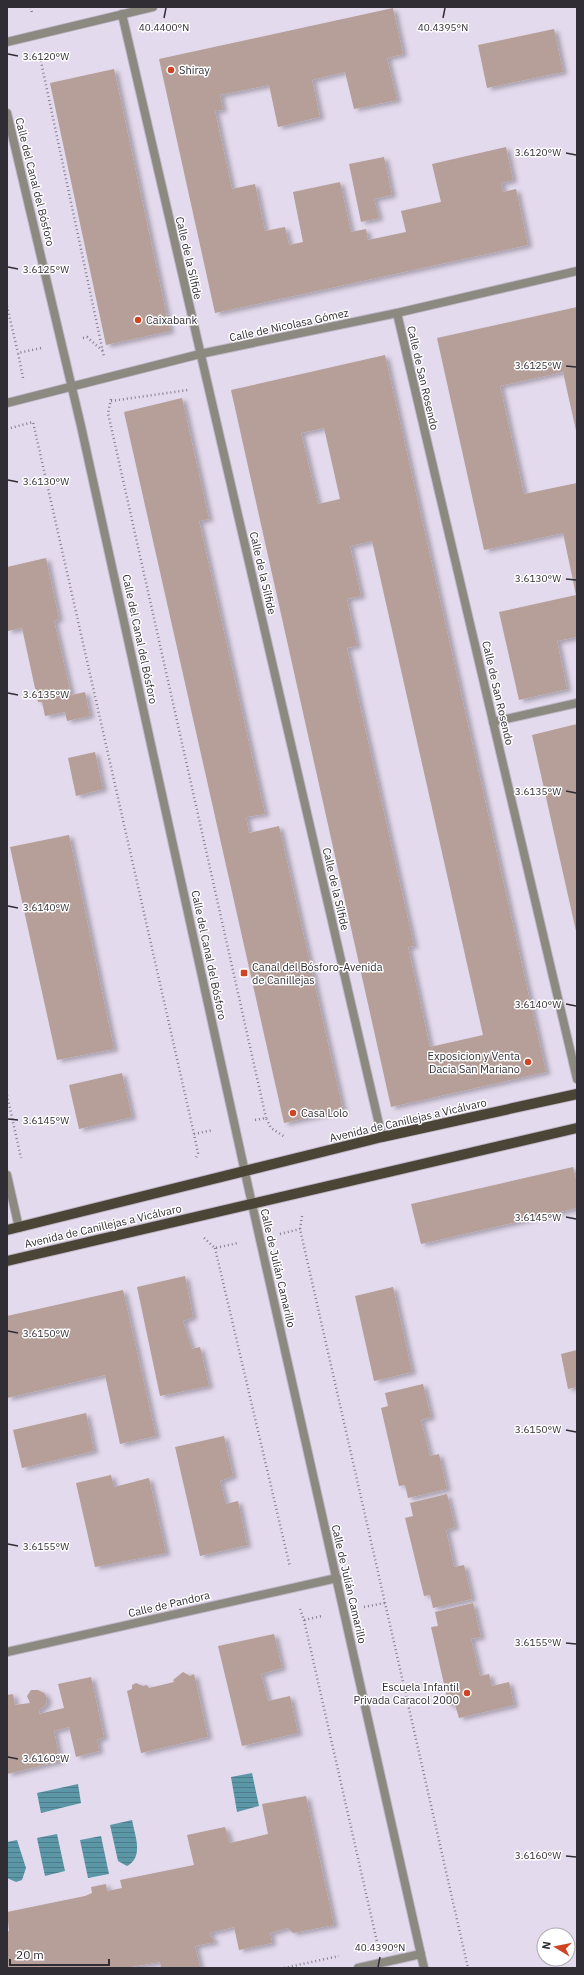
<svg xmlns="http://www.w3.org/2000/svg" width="584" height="1975" viewBox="0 0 584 1975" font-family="'IBM Plex Sans',sans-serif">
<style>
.water{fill:url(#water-rules)}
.building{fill:#b59f98;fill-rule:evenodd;filter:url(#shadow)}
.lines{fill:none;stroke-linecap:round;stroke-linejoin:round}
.lane-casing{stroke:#c0b7c8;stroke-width:10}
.street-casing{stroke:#c0b7c8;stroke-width:10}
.primary-casing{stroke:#c0b7c8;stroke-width:12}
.path{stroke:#857e8b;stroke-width:2.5;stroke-dasharray:1 3;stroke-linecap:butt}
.lane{stroke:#8c8981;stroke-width:8}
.street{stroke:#8c8981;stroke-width:8}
.primary{stroke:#4a4537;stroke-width:10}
.ticks{fill:none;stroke:#302d34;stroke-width:1.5}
.poi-dot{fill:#cf4524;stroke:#fff;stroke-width:1.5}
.labels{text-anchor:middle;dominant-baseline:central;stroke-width:3;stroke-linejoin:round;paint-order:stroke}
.poi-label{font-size:11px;fill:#302d34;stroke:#fff;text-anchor:start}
.street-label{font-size:11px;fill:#302d34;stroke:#fff}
.ticks-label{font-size:10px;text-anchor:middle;fill:#302d34;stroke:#fff;stroke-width:3;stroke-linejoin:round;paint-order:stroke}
</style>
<defs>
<pattern id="water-rules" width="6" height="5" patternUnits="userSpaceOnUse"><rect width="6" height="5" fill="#5c97a8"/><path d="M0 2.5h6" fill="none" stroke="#4c7c8a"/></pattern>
<filter id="shadow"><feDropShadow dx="4.5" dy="2.5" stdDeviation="2" flood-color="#0004"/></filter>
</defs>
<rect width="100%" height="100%" fill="#e4daed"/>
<g class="water">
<polygon points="252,1773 259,1806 237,1812 231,1777"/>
<polygon points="78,1784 81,1803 41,1813 37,1793"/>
<path d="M132,1820C135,1836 144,1857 127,1866L118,1861L110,1825Z"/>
<polygon points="57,1834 65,1871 45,1876 37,1838"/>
<polygon points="101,1836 109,1874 88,1878 80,1840"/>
<polygon points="17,1840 26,1868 22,1880 16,1882 7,1878 7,1842"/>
</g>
<g class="building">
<polygon points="393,8 403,54 387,58 397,100 354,109 345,72 328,76 312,80 320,117 278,127 269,85 220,95 223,110 215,111 232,189 255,184 265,231 285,227 289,245 303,242 293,192 340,182 351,232 366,229 368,240 406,232 401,211 441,202 432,164 506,147 513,180 501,183 503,192 516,189 528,245 215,313 159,59"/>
<polygon points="554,29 563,72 487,88 478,45"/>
<polygon points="114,69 170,331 106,345 50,83"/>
<polygon points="384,157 392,195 374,199 379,218 361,222 349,164"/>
<polygon points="577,307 577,435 563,372 500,386 524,494 577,483 577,637 557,641 567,689 519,700 499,612 576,595 563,533 484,550 437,338"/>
<path d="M385,355L546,1072L391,1107L231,390ZM324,428L340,499L318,504L301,433ZM372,541L483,1035L430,1047L408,947L414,946L347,648L357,646L347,599L361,596L350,546Z"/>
<polygon points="182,398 209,519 199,521 265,814 246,817 249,833 279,826 343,1110 284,1123 124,412"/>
<polygon points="46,558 59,619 54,621 71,694 54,699 85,692 90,716 67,721 65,712 45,716 42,702 38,702 22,628 8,631 7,627 7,567"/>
<polygon points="577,724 577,931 576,931 532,735"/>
<polygon points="95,752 103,789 76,796 68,758"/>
<polygon points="69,835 114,1049 57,1060 10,847"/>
<polygon points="122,1073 132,1117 79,1129 69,1085"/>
<polygon points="573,1167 577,1183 577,1208 421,1244 411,1204"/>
<polygon points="185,1276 193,1317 183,1321 192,1349 200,1347 209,1386 160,1396 137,1287"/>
<polygon points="393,1287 412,1372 374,1381 355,1296"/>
<polygon points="123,1290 156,1436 120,1444 105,1375 7,1398 7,1316"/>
<polygon points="577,1350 577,1387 568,1389 561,1354"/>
<polygon points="423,1384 431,1417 421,1420 430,1456 439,1454 447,1489 408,1498 405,1485 399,1486 381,1408 388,1406 385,1393"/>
<polygon points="86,1413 94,1451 22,1468 13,1430"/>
<polygon points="224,1436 233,1476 220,1481 226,1504 238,1501 247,1545 200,1556 175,1447"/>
<polygon points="111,1475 114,1487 149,1478 166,1553 95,1567 76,1483"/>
<polygon points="447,1494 455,1527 446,1530 454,1567 464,1565 472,1599 433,1608 430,1595 424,1596 405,1518 413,1516 410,1503"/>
<polygon points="473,1603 481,1637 471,1639 480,1676 489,1674 492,1686 509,1682 514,1705 459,1718 455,1705 449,1706 431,1627 438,1626 435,1612"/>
<polygon points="274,1634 282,1668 261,1674 265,1689 268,1701 290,1696 298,1733 242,1746 218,1646"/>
<polygon points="183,1672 190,1676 194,1674 208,1737 141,1753 127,1691 132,1689 132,1685 136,1683 143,1686 147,1685 149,1688 174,1682 173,1680"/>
<polygon points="91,1677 104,1737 97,1740 99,1751 76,1757 69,1727 54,1731 60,1761 7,1774 7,1695 13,1694 15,1705 30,1703 27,1696 31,1690 38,1690 44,1693 47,1698 46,1705 40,1709 39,1714 64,1708 58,1684"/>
<polygon points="306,1796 334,1925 293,1933 288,1928 270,1933 272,1943 239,1950 234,1927 209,1933 215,1942 195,1946 200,1967 194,1968 161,1968 160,1962 125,1968 7,1968 7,1932 9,1931 7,1912 85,1896 92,1893 91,1887 106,1884 107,1891 122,1888 120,1880 194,1865 187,1835 225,1827 230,1843 268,1834 262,1804"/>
</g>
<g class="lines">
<g class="lane-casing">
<polyline id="lane" points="493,722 577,703"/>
</g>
<g class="street-casing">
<g id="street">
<polyline points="122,14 382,1137"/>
<polyline points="7,42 153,7"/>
<polyline points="7,113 81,426 252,1204 424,1968"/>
<polyline points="397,313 577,1079"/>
<polyline points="7,403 200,354 397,313 577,271"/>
<polyline points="7,1175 19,1228"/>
<polyline points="7,1652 337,1578"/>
<polyline points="358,1968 421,1954"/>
</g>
</g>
<g class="primary-casing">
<g id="primary">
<polyline points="7,1230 382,1137 577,1094"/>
<polyline points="7,1261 577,1128"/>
</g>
</g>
<g class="path">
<polyline points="31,7 32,14"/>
<polyline points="40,57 104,357"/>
<polyline points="7,306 18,353"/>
<polyline points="83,338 87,337 103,351"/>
<polyline points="23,378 18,353 41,348"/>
<polyline points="111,399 108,413 266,1118"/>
<polyline points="111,401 188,390"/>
<polyline points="7,429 33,422 194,1134 198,1153 195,1160"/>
<polyline points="7,1095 21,1158"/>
<polyline points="255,1120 266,1118 271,1128 285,1137"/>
<polyline points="194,1134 213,1130"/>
<polyline points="302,1216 300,1229 468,1968"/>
<polyline points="280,1234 300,1229"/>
<polyline points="204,1238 215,1248 238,1243"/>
<polyline points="215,1248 290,1567"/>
<polyline points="364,1607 385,1603"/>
<polyline points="300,1609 304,1620 322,1616"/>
<polyline points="304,1620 377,1942"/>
<polyline points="284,1968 339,1956"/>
</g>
<use href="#lane" class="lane"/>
<use href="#street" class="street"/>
<use href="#primary" class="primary"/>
</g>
<path class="ticks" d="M164,18L166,8M443,18L445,8M8,54L18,56M566,153L576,155M8,267L18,269M566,366L576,367M8,480L18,482M566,579L576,580M8,693L18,695M566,791L576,793M8,906L18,908M566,1004L576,1006M8,1119L18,1120M566,1217L576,1219M8,1331L18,1333M566,1430L576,1432M8,1544L18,1546M566,1643L576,1644M8,1757L18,1759M566,1856L576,1857M378,1967L380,1957"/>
<g class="poi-dot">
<circle cx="171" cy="70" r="4"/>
<circle cx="138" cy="320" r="4"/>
<rect x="240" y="969" width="8" height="8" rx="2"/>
<circle cx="528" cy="1062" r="4"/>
<circle cx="293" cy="1113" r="4"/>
<circle cx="467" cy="1693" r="4"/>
</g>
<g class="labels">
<g class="poi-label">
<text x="179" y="70">Shiray</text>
<text x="146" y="320">Caixabank</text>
<text x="252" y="967">Canal del Bósforo-Avenida<tspan x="252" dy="13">de Canillejas</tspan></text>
<text x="520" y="1056" text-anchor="end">Exposicion y Venta<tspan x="520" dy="13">Dacia San Mariano</tspan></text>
<text x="301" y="1113">Casa Lolo</text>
<text x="459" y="1687" text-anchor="end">Escuela Infantil<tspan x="459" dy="13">Privada Caracol 2000</tspan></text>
</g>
<g class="street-label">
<text transform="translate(35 182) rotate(76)">Calle del Canal del Bósforo</text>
<text transform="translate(189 258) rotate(77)">Calle de la Sílfide</text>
<text transform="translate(289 325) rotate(-12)">Calle de Nicolasa Gómez</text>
<text transform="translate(423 378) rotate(77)">Calle de San Rosendo</text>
<text transform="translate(263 573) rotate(77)">Calle de la Sílfide</text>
<text transform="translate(140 639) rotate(78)">Calle del Canal del Bósforo</text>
<text transform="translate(498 693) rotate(77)">Calle de San Rosendo</text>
<text transform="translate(336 889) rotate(77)">Calle de la Sílfide</text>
<text transform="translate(209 955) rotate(78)">Calle del Canal del Bósforo</text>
<text transform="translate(408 1120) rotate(-13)">Avenida de Canillejas a Vicálvaro</text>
<text transform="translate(103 1226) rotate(-13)">Avenida de Canillejas a Vicálvaro</text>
<text transform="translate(278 1268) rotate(77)">Calle de Julián Camarillo</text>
<text transform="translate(349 1584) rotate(77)">Calle de Julián Camarillo</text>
<text transform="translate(169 1604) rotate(-13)">Calle de Pandora</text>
</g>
</g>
<g class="ticks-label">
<text x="443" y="31">40.4395°N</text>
<text x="164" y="31">40.4400°N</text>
<text x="46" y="60">3.6120°W</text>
<text x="538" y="156">3.6120°W</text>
<text x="46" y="273">3.6125°W</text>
<text x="538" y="369">3.6125°W</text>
<text x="46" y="485">3.6130°W</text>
<text x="538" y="582">3.6130°W</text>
<text x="46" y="698">3.6135°W</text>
<text x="538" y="795">3.6135°W</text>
<text x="46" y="911">3.6140°W</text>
<text x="538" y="1008">3.6140°W</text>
<text x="46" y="1124">3.6145°W</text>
<text x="538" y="1221">3.6145°W</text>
<text x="46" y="1337">3.6150°W</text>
<text x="538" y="1433">3.6150°W</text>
<text x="46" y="1550">3.6155°W</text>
<text x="538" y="1646">3.6155°W</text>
<text x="46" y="1762">3.6160°W</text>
<text x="538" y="1859">3.6160°W</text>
<text x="380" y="1951">40.4390°N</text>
</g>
<rect width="584" height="1975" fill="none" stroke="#302d34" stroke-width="16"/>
<g transform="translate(556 1947) rotate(280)"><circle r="19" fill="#ffffff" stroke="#acabae"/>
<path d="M0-3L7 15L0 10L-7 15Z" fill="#cf4524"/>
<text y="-6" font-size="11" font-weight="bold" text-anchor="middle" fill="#302d34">N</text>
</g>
<path d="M10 1959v6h99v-6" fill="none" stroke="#302d34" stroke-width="2"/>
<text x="16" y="1959" font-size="12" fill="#302d34" stroke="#ffffff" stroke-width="3" paint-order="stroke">20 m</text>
</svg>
